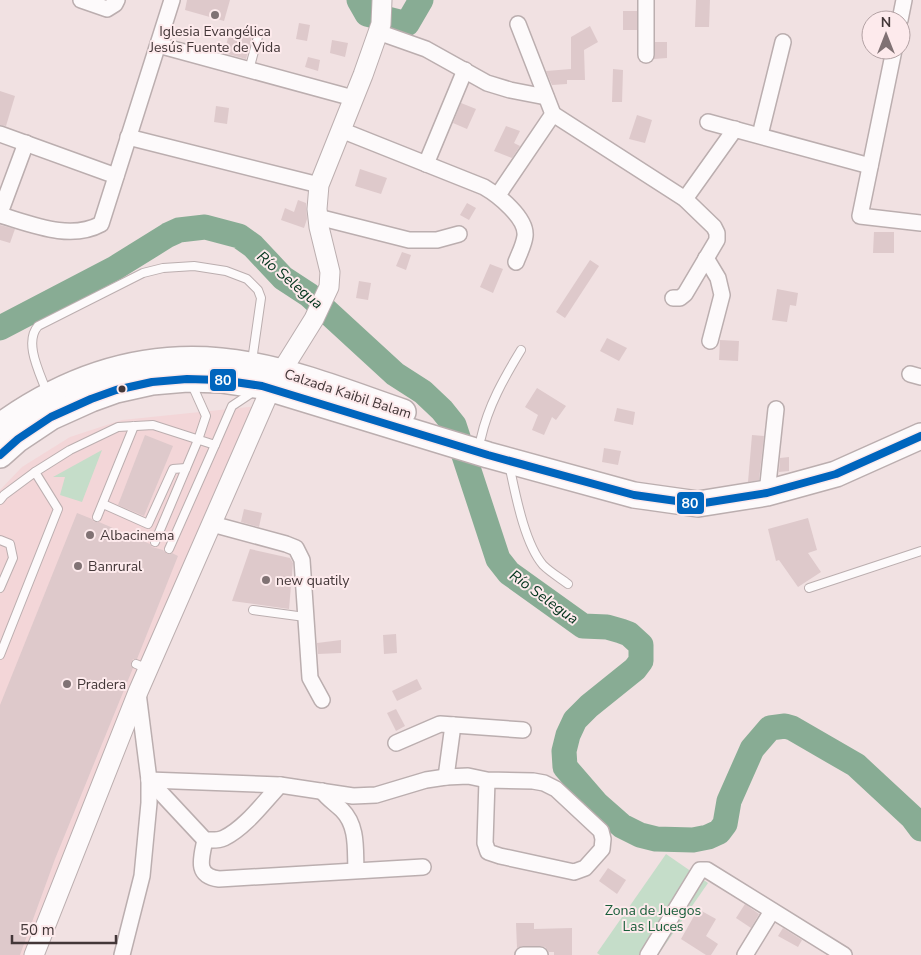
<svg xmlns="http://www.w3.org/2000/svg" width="921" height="955" viewBox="0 0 921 955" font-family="'Nunito Sans',sans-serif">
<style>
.built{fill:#f3d6d8}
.green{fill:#c5ddc9}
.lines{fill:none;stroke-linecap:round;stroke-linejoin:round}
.river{stroke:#88ac94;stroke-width:25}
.building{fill:#dec9cb}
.service-casing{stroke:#bbaeaf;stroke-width:10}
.minor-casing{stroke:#bbaeaf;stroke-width:18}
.tertiary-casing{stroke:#bbaeaf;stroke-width:21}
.primary-casing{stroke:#bbaeaf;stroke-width:28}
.service{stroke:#fdfafb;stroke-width:8}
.minor{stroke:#fdfafb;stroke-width:15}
.tertiary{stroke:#fdfafb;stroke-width:19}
.primary{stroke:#fdfafb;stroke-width:25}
.bus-1-casing{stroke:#fdeaec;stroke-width:11}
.bus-1{stroke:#0065bd;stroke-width:8}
.poi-dot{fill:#807274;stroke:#fdeaec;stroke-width:2}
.bus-dot{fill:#433738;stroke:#fdeaec;stroke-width:2}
.labels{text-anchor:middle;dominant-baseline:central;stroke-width:4;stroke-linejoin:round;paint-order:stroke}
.poi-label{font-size:14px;fill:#433738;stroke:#fdeaec;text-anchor:start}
.street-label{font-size:14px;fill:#433738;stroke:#fdeaec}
.park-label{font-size:14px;fill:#195e3a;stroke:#fdeaec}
.water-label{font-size:15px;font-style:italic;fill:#01331b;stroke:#fdeaec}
.line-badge{stroke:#fdeaec;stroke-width:2}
.badge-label{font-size:14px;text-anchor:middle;font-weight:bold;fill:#fff}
</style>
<rect width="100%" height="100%" fill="#f1e1e2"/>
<polygon class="built" points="258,406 29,955 0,955 0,490 22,467 70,437 122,420"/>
<g class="green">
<polygon points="102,450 82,502 60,495 65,477 53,477"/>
<polygon points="666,854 708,883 658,955 600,955 597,953"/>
</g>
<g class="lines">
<g class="river">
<polyline points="359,0 367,14 407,24 421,0"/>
<polyline points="0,328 115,268 168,235 179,230 205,227 239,236 253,246 283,278 309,295 395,374 423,392 442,410 454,425 498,559 509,573 583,626 607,627 621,631 629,634 641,645 641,661 635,669 589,706 575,720 568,735 564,751 565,767 597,804 622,826 640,835 656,839 693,840 708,837 719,832 725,824 729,801 752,749 770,728 785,726 792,728 856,765 912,817 921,829"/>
</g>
</g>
<g class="building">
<polygon points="187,0 230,0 224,21 185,10"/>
<polygon points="696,0 710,0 709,27 695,27"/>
<rect x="623" y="11" width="14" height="19"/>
<polygon points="299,23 310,25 307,41 296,39"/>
<polygon points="590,26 598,42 584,50 585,80 567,80 567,84 552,85 546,71 571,69 571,37"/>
<polygon points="231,27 253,33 246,59 224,53"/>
<polygon points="332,40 348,43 345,57 330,53"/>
<polygon points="655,42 667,42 667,58 654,59"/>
<polygon points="308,57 320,60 318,71 305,67"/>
<polygon points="613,69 623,70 622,102 612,102"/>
<polygon points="0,91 15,96 6,126 0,125"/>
<polygon points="461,103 476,109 467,129 453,123"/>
<polygon points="216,106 229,108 227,124 214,122"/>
<polygon points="637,115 652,120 645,143 629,139"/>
<polygon points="506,126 520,131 514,143 520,146 512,158 494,151"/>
<polygon points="360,169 387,178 381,194 355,186"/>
<polygon points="298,200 306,203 307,219 304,228 281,220 285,208 294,212"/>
<polygon points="467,203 476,208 469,220 460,215"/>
<polygon points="0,225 15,229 10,243 0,240"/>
<polygon points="874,232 894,232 894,253 873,253"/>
<polygon points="402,252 411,255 406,270 396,266"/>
<polygon points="590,260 599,266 565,318 556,312"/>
<polygon points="490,264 503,269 493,293 480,287"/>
<polygon points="359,281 371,283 368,300 356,298"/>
<polygon points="777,289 798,293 796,306 790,305 787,322 772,320"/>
<polygon points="607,338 627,348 619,361 600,351"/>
<polygon points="720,340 739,341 738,361 719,360"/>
<polygon points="537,388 566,406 556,420 552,417 544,435 532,430 538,415 525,407"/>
<polygon points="617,408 635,412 633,425 614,421"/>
<polygon points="145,435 173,446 144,516 118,505"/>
<polygon points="752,435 764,436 759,480 748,482"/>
<polygon points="604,448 621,451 618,465 602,462"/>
<polygon points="789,457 789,471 779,472 780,458"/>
<polygon points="244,509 262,513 259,527 241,522"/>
<polygon points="77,513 92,519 94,522 99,522 150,544 152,547 163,550 167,554 172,553 178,556 137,659 133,659 131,662 133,668 55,859 20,955 0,955 0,705"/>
<polygon points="808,518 817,550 808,553 821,572 798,587 779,560 776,561 768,529"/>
<polygon points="250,549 290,558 293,563 289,609 232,601"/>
<polygon points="396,634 397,653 384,654 383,635"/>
<polygon points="341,640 341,653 318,654 317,643"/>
<polygon points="417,679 422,689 397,701 392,691"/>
<polygon points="396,709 405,726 396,731 387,713"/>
<polygon points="608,868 626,880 617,894 599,881"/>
<polygon points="745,904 759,914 751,928 736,918"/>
<polygon points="698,909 716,919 706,936 718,944 711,955 706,955 681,939"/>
<polygon points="516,923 534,923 534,929 572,928 572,955 554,955 554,952 549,952 545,947 540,946 523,946 517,948"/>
<polygon points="783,928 802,940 798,947 778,936"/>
</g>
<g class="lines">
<g class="service-casing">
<g id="service">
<polyline points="249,70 259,33"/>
<path d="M47,393C41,375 23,343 38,326L143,273L163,268L194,266L226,271L247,279L258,290L261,298L252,361"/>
<path d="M481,438C488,406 504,378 521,350"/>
<path d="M511,466L510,469C516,497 525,544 543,565C550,572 560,578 568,584"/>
<polyline points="35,472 70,450 118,427 153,425 215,445 232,406 253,392"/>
<polyline points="0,500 4,495 35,472 58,509 0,655"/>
<polyline points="103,504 148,524 173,469 186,468"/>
<polyline points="97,517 134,426"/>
<polyline points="0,540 10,544 13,558 0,588"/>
<polyline points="155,542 198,440 206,416 193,387 188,386"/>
<polyline points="169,549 215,445"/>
<polyline points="809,588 921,551"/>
<polyline points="253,610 305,617"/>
<polyline points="136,664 148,669"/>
</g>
</g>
<g class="minor-casing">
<g id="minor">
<polyline points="81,0 107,9 115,4 117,0"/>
<polyline points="646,0 646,55"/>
<polyline points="900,20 904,0"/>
<polyline points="518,24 553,114 685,199 714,227 717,233 717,240 685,294 680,298 673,298"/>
<polyline points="378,32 426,49 487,83 510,90 546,97"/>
<polyline points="158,45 353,98"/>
<polyline points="894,50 860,216 921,223"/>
<polyline points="708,122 870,166"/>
<path d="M341,130L484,187C498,195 527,218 525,236C524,245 519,254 516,262"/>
<polyline points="0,134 116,176"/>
<polyline points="760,135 783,42"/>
<polyline points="128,137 319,185"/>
<polyline points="426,164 465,70"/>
<polyline points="498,195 553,114"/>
<polyline points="685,199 735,129"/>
<polyline points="0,213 26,143"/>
<path d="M0,215C31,224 70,241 101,224L172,0"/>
<polyline points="318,217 409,240 437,240 459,234"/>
<polyline points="706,258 718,278 722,295 710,341"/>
<polyline points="910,374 921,377"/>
<polyline points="767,493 776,409"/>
<polyline points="212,524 286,544 296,548 302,560 310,678 322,700"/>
<polyline points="396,743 440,724 523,730"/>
<polyline points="446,777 453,725"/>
<polyline points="149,780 280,785 353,796 376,795 426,780 446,777 468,776 487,780 533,781 544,783 556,789 601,831 603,839 602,849 585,868 574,872 500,856 488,852 485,843 487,780"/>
<path d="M149,780L205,840C212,840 218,841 224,838C245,828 264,802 280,785"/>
<path d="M322,791C328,799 335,803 342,810C358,826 355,850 356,870"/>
<path d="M205,840C201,859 195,876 219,879L423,867"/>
<polyline points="122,955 142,876 149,803 149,780 138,693"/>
<polyline points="523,955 540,955"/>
<polyline points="648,955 700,870 707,870 844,955"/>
<polyline points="745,955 772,911"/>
</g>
</g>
<g class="tertiary-casing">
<polyline id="tertiary" points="34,955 138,692 271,388 314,319 329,287 330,272 319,227 317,209 319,185 363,75 381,24 382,0"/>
</g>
<g class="primary-casing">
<g id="primary">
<path d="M0,426C75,372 159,348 250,365C301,374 353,395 403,412"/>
<polyline points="0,455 18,439 51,417 91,399 116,390 152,382 187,379 221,380 262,386 488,455 634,495 698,504 767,493 836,474 921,436"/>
</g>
</g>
<use href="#service" class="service"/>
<use href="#minor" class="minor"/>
<use href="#tertiary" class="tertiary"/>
<use href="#primary" class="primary"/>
<g class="bus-1-casing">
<polyline id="bus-1" points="0,455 18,439 51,417 91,399 116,390 152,382 187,379 221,380 262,386 488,455 634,495 698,504 767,493 836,474 921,436"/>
</g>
<use href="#bus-1" class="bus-1"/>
</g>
<g class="poi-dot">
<circle cx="215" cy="15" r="5"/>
<circle cx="90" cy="535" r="5"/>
<circle cx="78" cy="566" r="5"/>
<circle cx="266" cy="580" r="5"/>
<circle cx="67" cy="684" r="5"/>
</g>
<circle class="bus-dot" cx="122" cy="389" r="4.5"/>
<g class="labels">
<g class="poi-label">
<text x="215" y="31" text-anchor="middle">Iglesia Evangélica<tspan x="215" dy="16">Jesús Fuente de Vida</tspan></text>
<text x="100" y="535">Albacinema</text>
<text x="88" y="566">Banrural</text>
<text x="276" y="580">new quatily</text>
<text x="77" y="684">Pradera</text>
</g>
<g class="street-label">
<text transform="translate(348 394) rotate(18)">Calzada Kaibil Balam</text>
</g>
<g class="park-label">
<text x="653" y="910">Zona de Juegos<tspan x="653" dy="16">Las Luces</tspan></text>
</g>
<g class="water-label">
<text transform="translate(290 280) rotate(40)">Río Selegua</text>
<text transform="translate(544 597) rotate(36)">Río Selegua</text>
</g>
</g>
<g class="line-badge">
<rect x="209" y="368" width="28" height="24" rx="5" fill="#0065bd"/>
<rect x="676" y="491" width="29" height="24" rx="5" fill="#0065bd"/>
</g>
<g class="badge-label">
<text x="223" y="385">80</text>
<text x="690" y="508">80</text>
</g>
<g transform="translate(886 35)"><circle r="24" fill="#fdeaec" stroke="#b3a2a4"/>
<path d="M0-4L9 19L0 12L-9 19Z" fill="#807274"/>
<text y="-8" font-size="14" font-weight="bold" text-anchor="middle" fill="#433738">N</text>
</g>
<path d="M12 935v8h104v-8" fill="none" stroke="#433738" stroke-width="2.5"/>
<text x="20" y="935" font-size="15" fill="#433738" stroke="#fdeaec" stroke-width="4" paint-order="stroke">50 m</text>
</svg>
